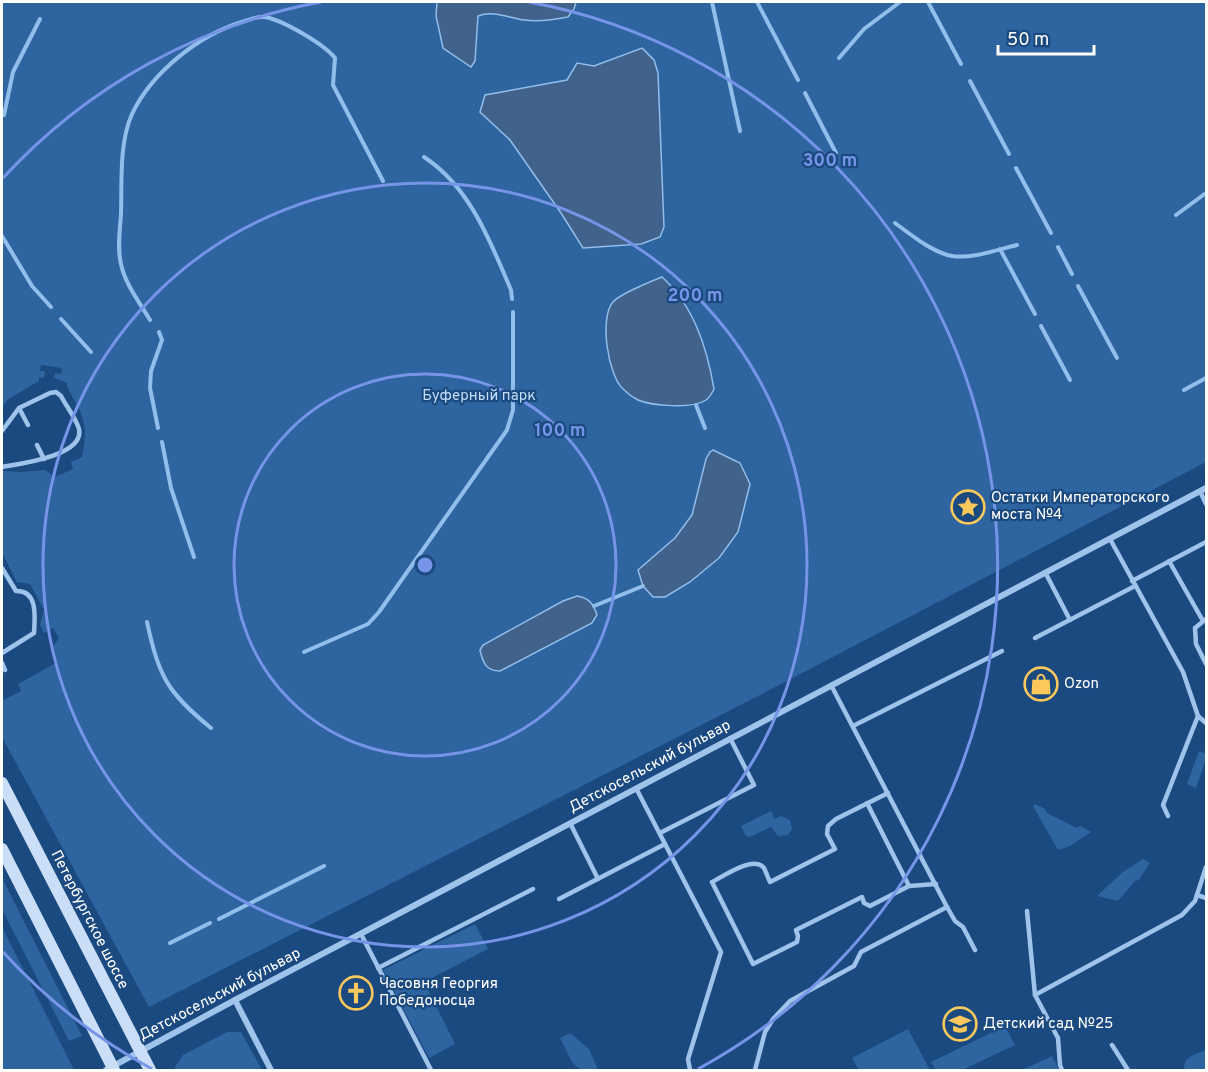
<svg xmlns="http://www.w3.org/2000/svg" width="1208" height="1072" viewBox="0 0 1208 1072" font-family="Overpass,sans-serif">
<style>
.green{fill:#2e64a0}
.water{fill:#40628b;stroke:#92beec;stroke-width:1.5}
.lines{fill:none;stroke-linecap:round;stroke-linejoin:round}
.stream{stroke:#92beec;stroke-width:4}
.service{stroke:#9fc3ea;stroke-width:4.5}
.minor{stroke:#9fc3ea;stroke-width:6}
.secondary{stroke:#cadff7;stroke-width:12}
.ring{fill:none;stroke:#7795e8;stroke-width:3}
.labels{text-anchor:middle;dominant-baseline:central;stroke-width:4.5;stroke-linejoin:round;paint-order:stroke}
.park-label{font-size:15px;fill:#c3dcf8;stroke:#1b4a81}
.poi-label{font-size:15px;fill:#fff;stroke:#1b4a81;text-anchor:start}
.street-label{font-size:15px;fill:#fff;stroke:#1b4a81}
.centre{fill:#7795e8;stroke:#1b4a81;stroke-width:3}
.ring-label{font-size:18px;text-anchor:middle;font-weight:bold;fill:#7795e8;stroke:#1b4a81;stroke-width:4.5;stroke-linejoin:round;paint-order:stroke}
</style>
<rect width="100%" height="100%" fill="#1b4a81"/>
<g class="green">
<path d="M2,2H1206V462L762,694L149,1007L2,737V701L21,691L18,684L56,663L52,648L59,638L53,628L44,633L40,625L44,610L30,584L17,582L2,553V471L22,472L45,470L55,477L73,469L71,462L82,457C89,424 83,415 67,387V383L54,378L55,373L61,374L62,368L41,365L40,371H45L44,378L39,377V381L7,400L2,408Z"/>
<polygon points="1199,751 1206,754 1206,759 1196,788 1187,784"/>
<polygon points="1035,804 1045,809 1047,813 1077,828 1080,826 1091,832 1070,846 1058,850 1033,806"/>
<polygon points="771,811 775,819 781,816 790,820 792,829 788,835 778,836 771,827 750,837 746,836 741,826"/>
<polygon points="1143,859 1150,863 1138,881 1136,880 1118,901 1097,896 1123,872"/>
<polygon points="2,878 82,1036 69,1041 2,909"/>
<polygon points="475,924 488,949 424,982 455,1044 429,1058 383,970"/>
<polygon points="2,927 74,1070 2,1070"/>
<polygon points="1005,1026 1015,1045 962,1070 936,1070 931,1062"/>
<polygon points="908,1029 930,1070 859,1070 852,1058"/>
<polygon points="227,1032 241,1032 262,1070 173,1070 183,1055"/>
<polygon points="570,1033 589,1049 598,1070 580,1070 572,1062 560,1038"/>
<path d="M1206,1050V1070H1185C1181,1057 1196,1054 1206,1050Z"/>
<polygon points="1052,1056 1059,1070 1022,1070"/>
</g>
<g class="water">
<path d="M437,2H576L574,9L568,17C553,20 540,22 525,20C508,18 494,10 478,16L475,61L471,67L443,48L436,16Z"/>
<polygon points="642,48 654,60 658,73 664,227 660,237 641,244 583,248 561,213 510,140 480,112 485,95 567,80 577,63 594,66"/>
<path d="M662,277C694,306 707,348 714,389C712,393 709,398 706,400C693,409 652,406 638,400C634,398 627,393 623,389C608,375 599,318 613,302C620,294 652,281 662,277Z"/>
<polygon points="713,450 740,463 750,484 738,532 719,558 690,582 665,597 653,597 643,586 638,570 675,538 692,515 706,459 710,452"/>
<path d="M577,596C589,598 593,603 597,615L592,623L500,671C486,671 483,663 480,650L483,645L563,601Z"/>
</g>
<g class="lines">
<g class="stream">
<polyline points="712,2 740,131"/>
<polyline points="757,2 798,80"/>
<polyline points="928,2 961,64"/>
<polyline points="839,58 864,29 900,2"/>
<polyline points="970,81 1009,154"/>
<polyline points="805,93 836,153"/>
<polyline points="4,115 13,72 40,19"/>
<path d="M424,157C470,187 490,241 511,290L512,299"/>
<polyline points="1016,168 1051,233"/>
<polyline points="1176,215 1206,193"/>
<path d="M895,223C910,234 933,253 952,256C973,259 996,250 1017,245"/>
<polyline points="2,236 32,286 51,307"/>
<polyline points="1058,247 1072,274"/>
<polyline points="1000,249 1035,314"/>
<polyline points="1078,286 1117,358"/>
<polyline points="61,319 91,352"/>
<path d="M150,320C140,303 125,284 121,264C117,248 120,230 121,213C122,182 119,143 132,114C152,72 199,35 242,22C249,20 257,16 264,17C281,19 324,44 335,58L333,85L383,181"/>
<polyline points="1041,326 1070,380"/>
<polyline points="1184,390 1206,378"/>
<polyline points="696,405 705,428"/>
<polyline points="158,428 150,388 151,371 162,340 159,332"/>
<polyline points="162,442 171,488 194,557"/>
<polyline points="594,606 643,586"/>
<path d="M147,622C159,677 167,692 211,728"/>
<polyline points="304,652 368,624 379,612 507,430 513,410 513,312"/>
<polyline points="219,919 324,866"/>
<polyline points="170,943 210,923"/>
</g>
<g class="service">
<polyline points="19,408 28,425"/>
<path d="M2,431L19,408L50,393L56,392L61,396C66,406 76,418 79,429C85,456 19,464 2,467"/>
<polyline points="37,445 44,459"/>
<polyline points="1200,491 1206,504"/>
<polyline points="1110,539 1183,672 1198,716 1206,723"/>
<polyline points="1169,561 1203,621"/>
<path d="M2,568L16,591C38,590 35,617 34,633L2,653"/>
<polyline points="1045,572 1070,620"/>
<polyline points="1132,581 1206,542"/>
<polyline points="1206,619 1195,628 1196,644 1206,664"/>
<polyline points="1035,638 1135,586"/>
<polyline points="2,663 5,670"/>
<polyline points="831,685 947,907 955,921 963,927 975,950"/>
<polyline points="853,726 1002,651"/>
<polyline points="636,788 721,952 688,1059 690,1070"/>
<path d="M888,793L836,819L828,826L827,834L835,849L770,882C768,878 766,872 764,868C753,855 724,876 712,882L753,964L797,942L798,936L796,930L862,897L864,903L870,906L909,886L936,884"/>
<polyline points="867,803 909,886"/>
<polyline points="1168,816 1163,805 1198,716"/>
<polyline points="570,823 598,879"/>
<polyline points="660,833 754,785 730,738"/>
<polyline points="1197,895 1206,898"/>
<polyline points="559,899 665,844"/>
<polyline points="1027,911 1035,995"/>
<polyline points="361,934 431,1070"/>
<polyline points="378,968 533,889"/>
<polyline points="1112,1045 1128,1070"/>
<polyline points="755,1070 765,1032 773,1019 790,1001 854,966 861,952 947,907"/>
<polyline points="1062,1070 1060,1065 1058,1038 1035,995 1182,915 1195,901 1206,867"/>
</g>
<g class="minor">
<polyline points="235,1000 271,1070"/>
<polyline points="106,1070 235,1000 1206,488"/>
</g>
<g class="secondary">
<polyline points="2,783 150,1070"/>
<polyline points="2,849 114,1070"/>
</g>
</g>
<g class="ring">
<circle cx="425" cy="565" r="191"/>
<circle cx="425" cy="565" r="382"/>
<path d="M152 1069A573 573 0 0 1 3 952M3 178A573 573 0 0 1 321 2M529 2A573 573 0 0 1 698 1069"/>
</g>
<defs>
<g id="sight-ring" transform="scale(1.725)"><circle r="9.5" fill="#1b4a81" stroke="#fbc95b" stroke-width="1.5"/><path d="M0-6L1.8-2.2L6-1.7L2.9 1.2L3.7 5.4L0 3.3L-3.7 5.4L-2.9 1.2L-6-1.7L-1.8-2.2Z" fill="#fbc95b"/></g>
<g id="shop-ring" transform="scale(1.725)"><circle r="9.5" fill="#1b4a81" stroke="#fbc95b" stroke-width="1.5"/><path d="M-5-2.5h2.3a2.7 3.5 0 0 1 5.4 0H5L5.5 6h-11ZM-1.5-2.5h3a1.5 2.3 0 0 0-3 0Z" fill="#fbc95b"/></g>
<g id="church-ring" transform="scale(1.725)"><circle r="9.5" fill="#1b4a81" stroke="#fbc95b" stroke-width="1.5"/><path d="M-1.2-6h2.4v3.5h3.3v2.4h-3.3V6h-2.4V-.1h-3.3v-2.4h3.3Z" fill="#fbc95b"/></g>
<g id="school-ring" transform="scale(1.725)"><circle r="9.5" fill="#1b4a81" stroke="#fbc95b" stroke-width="1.5"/><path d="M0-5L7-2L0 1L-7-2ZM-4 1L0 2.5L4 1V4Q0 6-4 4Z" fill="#fbc95b"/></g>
</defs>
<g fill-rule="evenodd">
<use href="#sight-ring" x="968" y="507"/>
<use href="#shop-ring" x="1041" y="684"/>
<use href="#church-ring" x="356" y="993"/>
<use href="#school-ring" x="960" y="1024"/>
</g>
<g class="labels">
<g class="park-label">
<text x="479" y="396">Буферный парк</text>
</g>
<g class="poi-label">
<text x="991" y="498">Остатки Императорского<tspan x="991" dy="17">моста №4</tspan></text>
<text x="1064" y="684">Ozon</text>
<text x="379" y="984">Часовня Георгия<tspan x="379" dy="17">Победоносца</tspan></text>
<text x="983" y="1024">Детский сад №25</text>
</g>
<g class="street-label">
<text transform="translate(650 767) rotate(-28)">Детскосельский бульвар</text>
<text transform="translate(89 920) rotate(63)">Петербургское шоссе</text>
<text transform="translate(220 995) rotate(-28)">Детскосельский бульвар</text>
</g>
</g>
<circle cx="425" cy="565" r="9" class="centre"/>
<g class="ring-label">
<text x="830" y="166">300 m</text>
<text x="695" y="301">200 m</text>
<text x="560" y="436">100 m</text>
</g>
<rect width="1208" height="1072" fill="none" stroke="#ffffff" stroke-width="6"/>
<path d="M998 45v9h96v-9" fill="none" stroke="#ffffff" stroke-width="3"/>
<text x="1007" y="45" font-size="18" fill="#ffffff" stroke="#1b4a81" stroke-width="4.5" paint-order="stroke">50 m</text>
</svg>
